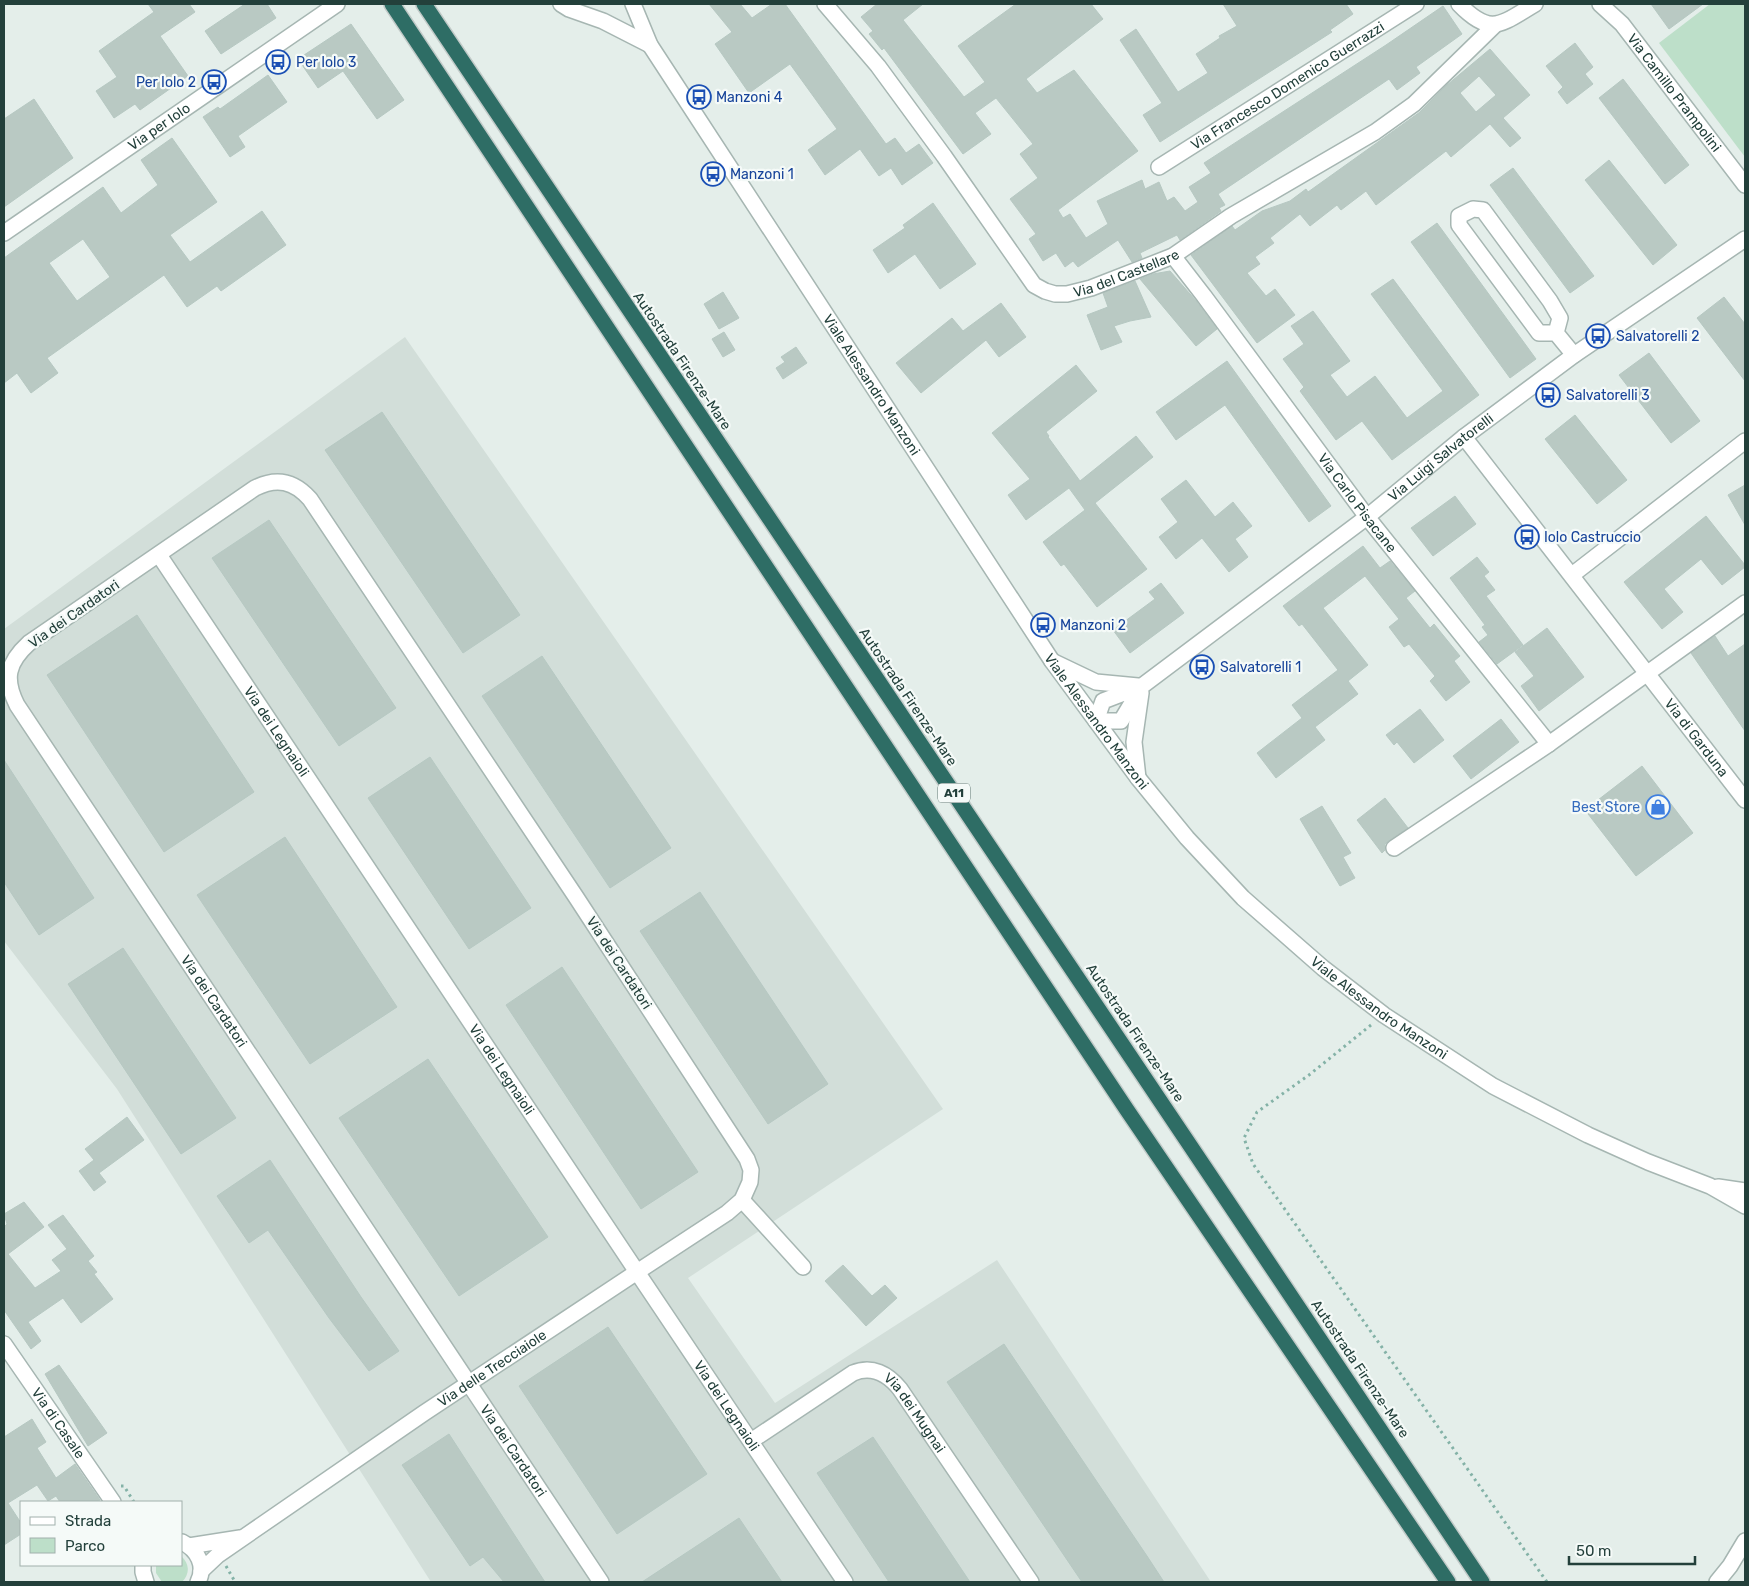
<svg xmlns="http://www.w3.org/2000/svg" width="1749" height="1586" viewBox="0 0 1749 1586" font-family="Rubik,sans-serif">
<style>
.built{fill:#d2ded9}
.green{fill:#bddfc9}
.building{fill:#b9c9c3;stroke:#b6c8c2;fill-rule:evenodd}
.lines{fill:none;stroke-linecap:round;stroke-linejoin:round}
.minor-casing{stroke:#a6b6b2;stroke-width:18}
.tertiary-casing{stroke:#a6b6b2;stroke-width:18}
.motorway-casing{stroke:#c1cac8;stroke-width:18}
.path{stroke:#84b2a7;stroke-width:3;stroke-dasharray:2.5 4;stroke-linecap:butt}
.minor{stroke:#fff;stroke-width:15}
.tertiary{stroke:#fff;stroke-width:15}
.motorway{stroke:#2e6d65;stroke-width:15}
.labels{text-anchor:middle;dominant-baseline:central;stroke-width:4.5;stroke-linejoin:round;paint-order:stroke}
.shield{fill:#f5faf8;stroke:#627874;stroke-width:1}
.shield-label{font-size:12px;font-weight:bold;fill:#23403b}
.transit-label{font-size:14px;fill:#164399;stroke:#f5faf8;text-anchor:start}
.street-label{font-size:14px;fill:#23403b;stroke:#f5faf8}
.shop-label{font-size:14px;fill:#366cbe;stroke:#f5faf8;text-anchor:end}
</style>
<rect width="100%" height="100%" fill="#e4eeea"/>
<polygon class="built" points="405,337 943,1109 688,1278 775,1403 997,1260 1211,1582 431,1582 117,1089 4,941 4,629"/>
<g class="green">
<polygon points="1710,4 1745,4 1745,157 1659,43"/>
<path d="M181,1556C190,1564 190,1574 182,1582H162L156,1573V1565H181Z"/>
</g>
<g class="building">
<polygon points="148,4 189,4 195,12 160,36 188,76 140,110 135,104 114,118 96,91 117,77 99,51 154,12"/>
<polygon points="245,4 267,4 276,18 221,54 205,31"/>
<polygon points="709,4 740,4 752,18 772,4 785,4 886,144 895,138 906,153 919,144 933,163 902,185 891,168 879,176 860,149 825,175 808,150 837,129 790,64 749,93 715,44 732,32"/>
<polygon points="877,4 923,4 903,20 964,97 985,82 958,46 1016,4 1091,4 1103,19 1026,79 1037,93 1074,70 1138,151 1058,210 1063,218 1070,214 1086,238 1108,224 1097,201 1142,180 1145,189 1159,182 1167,201 1174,197 1185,211 1198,202 1189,187 1211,173 1204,163 1386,45 1443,6 1462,34 1416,67 1420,73 1397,90 1389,79 1218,194 1225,205 1219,208 1221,211 1180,240 1177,235 1140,253 1142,258 1132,262 1118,240 1078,267 1073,261 1065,267 1056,253 1043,261 1029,239 1036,234 1010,199 1038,178 1020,154 1033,144 996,98 975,113 991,134 963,154 884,48 882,50 869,34 873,31 861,17"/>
<polygon points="1223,4 1346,4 1353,14 1330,30 1332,32 1160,142 1143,115 1162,103 1120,40 1136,29 1178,92 1208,73 1196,54 1220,38 1219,36 1237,26"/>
<polygon points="1651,4 1703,4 1669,29"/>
<polygon points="351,24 404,100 377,119 343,71 318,88 298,59"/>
<polygon points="1575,43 1593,67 1585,74 1593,84 1567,104 1558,92 1563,87 1546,66"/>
<path d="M1490,49L1530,95L1503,118L1521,138L1510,147L1490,124L1451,157L1446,151L1376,205L1366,191L1341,210L1337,205L1310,226L1300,214L1270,238L1274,243L1255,257L1260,264L1247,273L1266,296L1275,289L1295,315L1257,343L1191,255L1232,226L1235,230L1262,211L1290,201L1306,189L1308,192L1420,112L1447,85ZM1479,76L1496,95L1476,112L1460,93Z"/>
<polygon points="268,75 287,102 238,136 245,147 230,157 203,117 218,107 220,109"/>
<polygon points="1623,79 1689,165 1665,184 1599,98"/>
<polygon points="34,99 73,158 4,207 4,119"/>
<path d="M172,138L217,202L170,235L190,262L262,211L286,245L221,291L217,286L187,307L164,275L47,358L58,373L31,393L17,373L4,383V258L103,187L121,213L158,185L141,160ZM83,239L110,277L77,301L49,263Z"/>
<polygon points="1609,160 1677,245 1653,265 1585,180"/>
<polygon points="1513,168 1594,276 1570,293 1490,185"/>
<polygon points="933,203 976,264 940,289 915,254 888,273 873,250 905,228 903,225"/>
<polygon points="1437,223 1536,359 1510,378 1411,242"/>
<polygon points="1170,271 1197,302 1217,329 1196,346 1140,279 1153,274"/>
<polygon points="1393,279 1479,395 1392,460 1362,421 1336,440 1300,391 1304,387 1283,359 1304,344 1291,326 1313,311 1350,361 1330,375 1347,397 1375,376 1407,418 1443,391 1371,294"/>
<polygon points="1135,281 1151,317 1130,321 1114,326 1122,342 1101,350 1087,315 1108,307 1103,293"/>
<polygon points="723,292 739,318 719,329 704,304"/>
<polygon points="1724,297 1745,324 1745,381 1697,318"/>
<polygon points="1001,303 1026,337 999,357 986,340 921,393 896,363 952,318 963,331"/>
<polygon points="724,332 735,350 723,357 712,339"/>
<polygon points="796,347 807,363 783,379 776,368 785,362 781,357"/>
<polygon points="1649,353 1700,421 1671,443 1619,375"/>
<polygon points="1227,361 1331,506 1309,522 1225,405 1176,440 1156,412"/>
<polygon points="1076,365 1097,391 1046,432 1049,436 1048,437 1080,481 1136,436 1153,457 1095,503 1147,569 1097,607 1064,564 1061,566 1043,542 1085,510 1069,488 1026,520 1008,495 1030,479 992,433"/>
<polygon points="382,412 520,615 463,653 325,450"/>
<polygon points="1575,415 1627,480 1597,504 1545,439"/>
<polygon points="1186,480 1215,517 1233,502 1252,526 1235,539 1248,557 1229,572 1202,538 1176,559 1159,537 1178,522 1161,499"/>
<polygon points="1745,485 1745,525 1728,495"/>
<polygon points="1455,496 1476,524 1433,556 1411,528"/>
<polygon points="1706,516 1745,565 1745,567 1722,585 1701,559 1664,589 1683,612 1662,629 1624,582"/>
<polygon points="269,520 396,708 339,746 212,558"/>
<polygon points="1363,546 1380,568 1390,561 1415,591 1406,598 1430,628 1434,624 1460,656 1454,661 1470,682 1446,701 1430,681 1435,676 1409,644 1404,647 1389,627 1399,619 1365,576 1323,608 1368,665 1348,681 1358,694 1315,727 1325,740 1276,778 1257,753 1302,718 1292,705 1338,670 1302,624 1299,626 1283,606"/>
<polygon points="1477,557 1489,572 1484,576 1495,590 1486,596 1523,645 1497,664 1479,642 1488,635 1482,627 1485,625 1450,578"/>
<polygon points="1161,583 1184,613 1130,653 1113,630 1155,599 1149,592"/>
<polygon points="137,615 254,792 164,852 47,675"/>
<polygon points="1547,628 1584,677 1539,711 1521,686 1534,676 1515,652"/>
<polygon points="1715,636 1728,656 1745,644 1745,731 1691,653"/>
<polygon points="542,656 671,848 610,888 482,696"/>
<polygon points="1420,709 1444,740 1414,763 1397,742 1394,745 1386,735"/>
<polygon points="1501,719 1519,742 1471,779 1453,756"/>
<polygon points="430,757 531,908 469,949 368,798"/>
<polygon points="4,760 94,898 39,935 4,882"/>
<polygon points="1642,766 1693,833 1636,876 1585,810"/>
<polygon points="1385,798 1408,828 1388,841 1385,844 1385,850 1382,853 1357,820"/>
<polygon points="1322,806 1351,853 1343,857 1355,878 1340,886 1300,819"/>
<polygon points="285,837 397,1007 310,1064 197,895"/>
<polygon points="700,892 828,1084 768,1124 640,931"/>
<polygon points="123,948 236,1118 181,1154 68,984"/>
<polygon points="562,967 698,1172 641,1209 506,1005"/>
<polygon points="428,1059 548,1237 459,1296 339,1118"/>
<polygon points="127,1117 144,1140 99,1173 106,1182 94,1191 79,1171 94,1160 85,1149"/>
<polygon points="270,1160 361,1297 399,1351 369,1371 329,1318 268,1230 249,1243 217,1196"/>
<polygon points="24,1202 44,1227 8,1254 35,1288 61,1271 52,1260 67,1249 48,1225 63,1215 94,1256 88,1261 97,1272 94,1274 113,1299 81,1323 63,1298 28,1322 41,1341 31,1349 4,1310 4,1227 7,1224 4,1214"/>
<polygon points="843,1265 872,1296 885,1285 897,1298 866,1326 825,1281"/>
<polygon points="608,1327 707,1474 617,1534 519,1386"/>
<polygon points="1004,1344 1147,1556 1164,1582 1082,1582 947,1382"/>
<polygon points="59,1365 107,1433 88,1446 45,1374"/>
<polygon points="32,1419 46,1442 37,1448 56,1478 75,1464 100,1500 96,1502 60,1502 56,1496 48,1501 37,1485 8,1503 21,1523 21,1534 4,1545 4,1437"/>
<polygon points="449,1434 545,1582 504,1582 483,1557 470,1566 402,1465"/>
<polygon points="873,1437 970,1582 889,1582 817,1473"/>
<polygon points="739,1518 782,1582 642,1582"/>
</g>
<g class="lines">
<g class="minor-casing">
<g id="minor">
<path id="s1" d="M825,4L878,66L944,156L1034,285L1045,291L1055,294H1067L1091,288L1173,256L1231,216L1375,132L1414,104L1495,25"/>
<path d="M1459,4C1491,37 1501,24 1535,4"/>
<path id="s2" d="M1600,4L1622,24L1745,185"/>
<path id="s3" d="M1159,167L1416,4"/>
<path id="s4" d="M4,233L337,4"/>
<path id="s5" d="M1173,256L1204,296L1367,517L1549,744"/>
<polyline points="1556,333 1539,333 1459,225 1459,216 1473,209 1483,210 1550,301 1560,318 1556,333 1574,355"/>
<path id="s6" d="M1464,437L1745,800"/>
<path id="s7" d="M159,555L637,1272L727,1213L742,1200L750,1182L751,1170L747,1159L576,897L310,499C294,481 277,477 255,488L29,643C7,663 4,679 17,705L601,1582"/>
<polyline points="1572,575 1745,441"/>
<polyline points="1052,661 1096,682 1138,686"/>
<path id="s8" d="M1142,686L1121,721H1096L1103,701L1142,686L1367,517L1464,437L1574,355L1745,239"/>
<polyline points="1138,778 1134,742 1141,693"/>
<polyline points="1394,848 1549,744 1745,603"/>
<polyline points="742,1200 803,1267"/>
<path id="s9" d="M751,1441L853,1373C872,1365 888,1374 900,1389L1031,1582"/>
</g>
</g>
<g class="tertiary-casing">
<g id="tertiary">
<polyline points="561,4 569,9 603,21 650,45"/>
<path id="s10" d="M633,4L650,45L1052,661L1138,778L1187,838L1243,898L1323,968L1384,1015L1493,1086L1588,1135L1648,1162L1710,1186L1745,1206"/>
<polyline points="1718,1187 1745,1191"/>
<path id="s11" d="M4,1344L113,1502"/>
<path d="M182,1542C198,1550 206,1566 198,1582"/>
<polyline points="189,1546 240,1538"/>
<polyline points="143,1565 143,1572 146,1582"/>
<path id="s12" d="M201,1571L218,1555L424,1413L637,1272L845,1582"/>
<polyline points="1717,1582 1730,1566 1745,1541"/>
</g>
</g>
<g class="motorway-casing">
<g id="motorway">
<polyline points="392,4 1127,1110 1448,1582"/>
<path d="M424,4C776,531 1131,1055 1482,1582"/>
</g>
</g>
<g class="path">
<polyline points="1371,1025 1309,1075 1257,1112 1244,1138 1253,1164 1547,1582"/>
<polyline points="121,1486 124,1486 134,1502"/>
<polyline points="226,1566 234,1580 232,1582"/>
</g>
<use href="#minor" class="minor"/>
<use href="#tertiary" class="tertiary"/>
<use href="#motorway" class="motorway"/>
</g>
<defs>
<g id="bus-ring" transform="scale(1.25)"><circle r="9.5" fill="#f5faf8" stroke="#1a4fb4" stroke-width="1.5"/><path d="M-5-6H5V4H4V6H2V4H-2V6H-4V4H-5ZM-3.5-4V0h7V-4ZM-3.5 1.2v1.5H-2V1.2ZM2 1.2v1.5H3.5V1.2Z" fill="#1a4fb4"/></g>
<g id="shop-ring" transform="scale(1.25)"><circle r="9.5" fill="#f5faf8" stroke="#3f7fe0" stroke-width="1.5"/><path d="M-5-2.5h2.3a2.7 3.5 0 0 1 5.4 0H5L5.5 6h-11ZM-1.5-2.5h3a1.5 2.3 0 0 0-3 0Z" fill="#3f7fe0"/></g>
</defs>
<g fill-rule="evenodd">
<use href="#bus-ring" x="278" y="62"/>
<use href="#bus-ring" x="214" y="82"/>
<use href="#bus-ring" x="699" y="97"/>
<use href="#bus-ring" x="713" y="174"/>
<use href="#bus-ring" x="1598" y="336"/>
<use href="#bus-ring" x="1548" y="395"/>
<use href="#bus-ring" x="1527" y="537"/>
<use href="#bus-ring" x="1043" y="625"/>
<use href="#bus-ring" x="1202" y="667"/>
<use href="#shop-ring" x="1658" y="807"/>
</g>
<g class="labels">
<rect class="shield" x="938" y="783.5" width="32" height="19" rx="4"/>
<g class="shield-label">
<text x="954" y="793">A11</text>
</g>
<g class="transit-label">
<text x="296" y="62">Per Iolo 3</text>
<text x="196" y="82" text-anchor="end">Per Iolo 2</text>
<text x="716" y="97">Manzoni 4</text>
<text x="730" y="174">Manzoni 1</text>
<text x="1616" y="336">Salvatorelli 2</text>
<text x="1566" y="395">Salvatorelli 3</text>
<text x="1544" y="537">Iolo Castruccio</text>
<text x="1060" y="625">Manzoni 2</text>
<text x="1220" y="667">Salvatorelli 1</text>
</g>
<g class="street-label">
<text stroke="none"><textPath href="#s3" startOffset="152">Via Francesco Domenico Guerrazzi</textPath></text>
<text stroke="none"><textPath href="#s2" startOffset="116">Via Camillo Prampolini</textPath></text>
<text stroke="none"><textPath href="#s4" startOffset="188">Via per Iolo</textPath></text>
<text stroke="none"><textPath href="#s1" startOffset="448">Via del Castellare</textPath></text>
<text transform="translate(682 361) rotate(56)">Autostrada Firenze-Mare</text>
<text stroke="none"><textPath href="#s10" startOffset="450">Viale Alessandro Manzoni</textPath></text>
<text stroke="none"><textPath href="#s8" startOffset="505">Via Luigi Salvatorelli</textPath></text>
<text stroke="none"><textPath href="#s5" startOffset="308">Via Carlo Pisacane</textPath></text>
<text transform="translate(74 614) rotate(-35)">Via dei Cardatori</text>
<text transform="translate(908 697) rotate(56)">Autostrada Firenze-Mare</text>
<text stroke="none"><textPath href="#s10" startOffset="855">Viale Alessandro Manzoni</textPath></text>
<text stroke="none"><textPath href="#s7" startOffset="212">Via dei Legnaioli</textPath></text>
<text stroke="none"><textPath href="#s6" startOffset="380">Via di Garduna</textPath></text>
<text transform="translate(619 963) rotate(57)">Via dei Cardatori</text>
<text stroke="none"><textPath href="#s7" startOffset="2585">Via dei Cardatori</textPath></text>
<text stroke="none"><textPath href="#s10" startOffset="1260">Viale Alessandro Manzoni</textPath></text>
<text transform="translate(1135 1033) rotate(56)">Autostrada Firenze-Mare</text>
<text stroke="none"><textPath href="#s7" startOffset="618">Via dei Legnaioli</textPath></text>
<text stroke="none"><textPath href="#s12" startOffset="355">Via delle Trecciaiole</textPath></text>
<text transform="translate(1360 1369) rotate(56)">Autostrada Firenze-Mare</text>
<text stroke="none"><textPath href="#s12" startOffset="690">Via dei Legnaioli</textPath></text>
<text stroke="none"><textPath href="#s9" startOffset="204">Via dei Mugnai</textPath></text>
<text stroke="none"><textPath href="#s11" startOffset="96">Via di Casale</textPath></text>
<text stroke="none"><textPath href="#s7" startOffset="3125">Via dei Cardatori</textPath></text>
</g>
<g class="shop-label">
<text x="1640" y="807">Best Store</text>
</g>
</g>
<rect width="1749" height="1586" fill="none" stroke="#23403b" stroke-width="10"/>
<rect x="20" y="1501" width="162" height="65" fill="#f5faf8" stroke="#a1b0ac"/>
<rect x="30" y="1517" width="25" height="8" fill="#ffffff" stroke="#a1b0ac"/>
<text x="65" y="1526" font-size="15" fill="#23403b">Strada</text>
<rect x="30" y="1538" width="25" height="15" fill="#bddfc9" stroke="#a1b0ac"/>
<text x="65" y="1551" font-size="15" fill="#23403b">Parco</text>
<path d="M1569 1556v8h126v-8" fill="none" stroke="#23403b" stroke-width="2.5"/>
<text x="1576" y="1556" font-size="15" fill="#23403b" stroke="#f5faf8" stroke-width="4" paint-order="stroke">50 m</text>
</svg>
